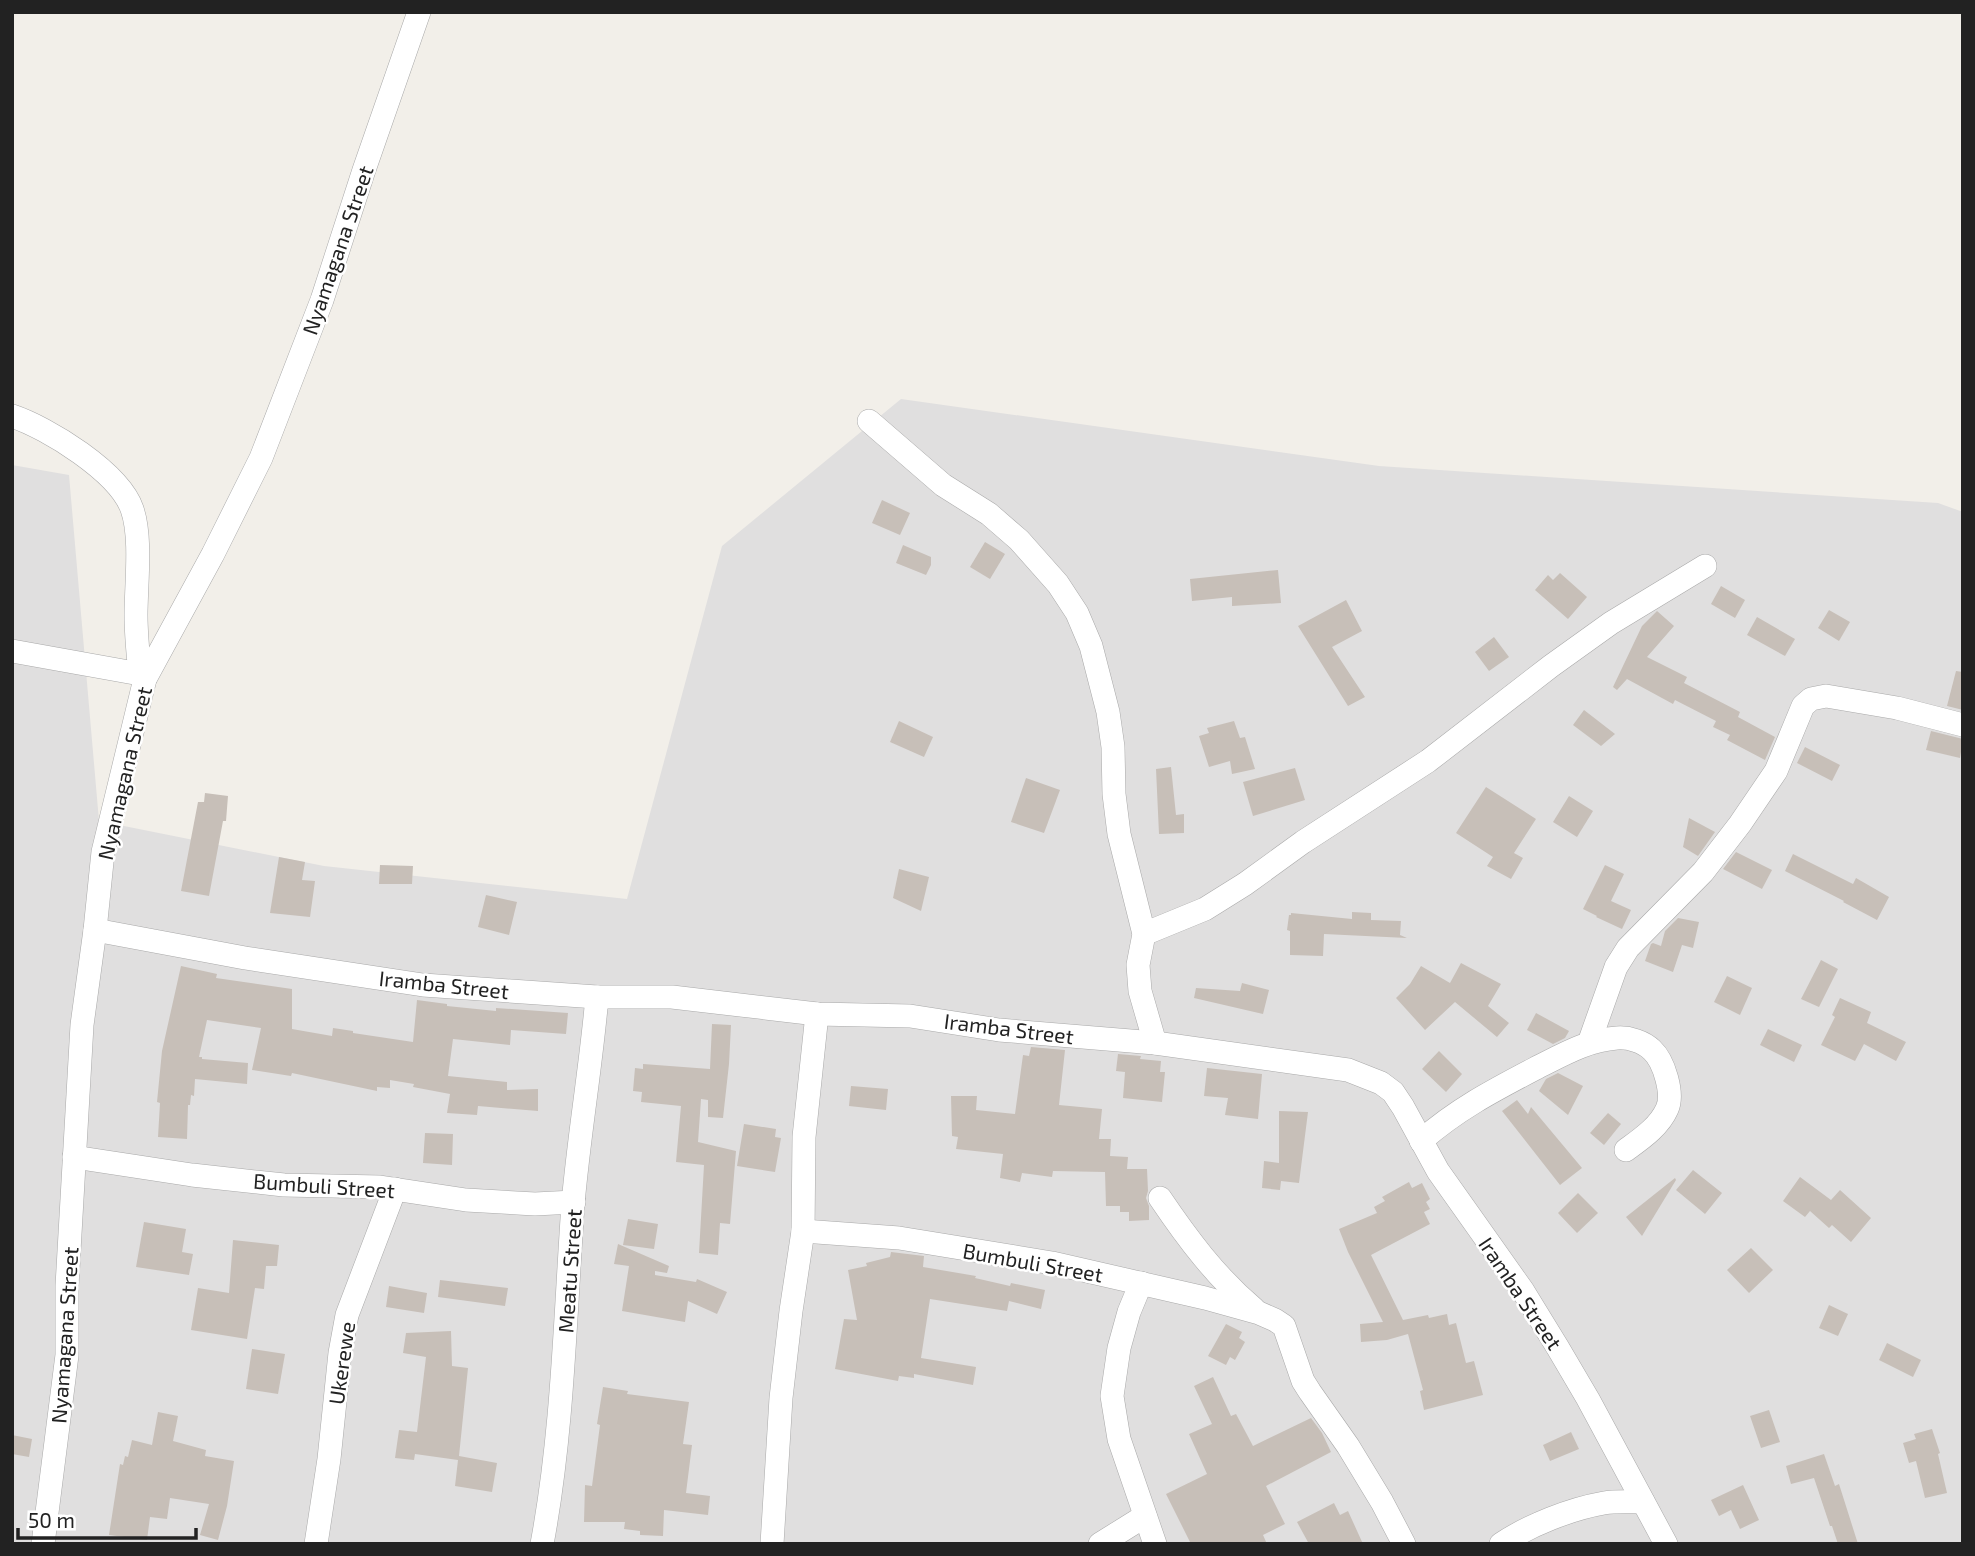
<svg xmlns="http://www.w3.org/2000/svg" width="1975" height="1556" viewBox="0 0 1975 1556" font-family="'Exo 2',sans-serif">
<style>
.residential{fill:#e0dfdf}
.building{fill:#c7bfb8}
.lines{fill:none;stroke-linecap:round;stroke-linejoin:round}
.minor-casing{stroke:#a9a9a9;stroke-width:24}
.minor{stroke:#fff;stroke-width:23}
.labels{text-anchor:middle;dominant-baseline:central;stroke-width:5;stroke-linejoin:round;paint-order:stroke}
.street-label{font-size:21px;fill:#222;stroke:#fff}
</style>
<rect width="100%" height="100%" fill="#f2efe9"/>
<polygon class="residential" points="901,399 1379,466 1938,503 1963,512 1963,1544 12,1544 12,465 69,475 99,821 324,866 627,899 722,546"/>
<g class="building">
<polygon points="882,500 910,513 900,535 872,523"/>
<polygon points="985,542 1005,554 990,579 970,567"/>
<polygon points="903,545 931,557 931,565 926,575 896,563"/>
<polygon points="1278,570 1281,603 1232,606 1232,597 1192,601 1190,579"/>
<polygon points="1560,573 1587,597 1568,619 1535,590 1548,575 1553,580"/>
<polygon points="1721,586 1745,600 1735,618 1711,604"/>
<polygon points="1346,600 1362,631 1332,647 1365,697 1348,706 1298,626"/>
<polygon points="1829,610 1850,622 1839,641 1818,628"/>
<polygon points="1657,611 1674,626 1647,657 1687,677 1684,683 1740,712 1738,717 1775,737 1765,760 1727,740 1730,735 1713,727 1716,721 1675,700 1673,704 1627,679 1617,690 1613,687 1642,626"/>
<polygon points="1757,617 1795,639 1785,656 1747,635"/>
<polygon points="1494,637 1509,657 1489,671 1475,652"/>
<polygon points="1956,671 1963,672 1963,710 1947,706"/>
<polygon points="1584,710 1615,734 1601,746 1573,725"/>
<polygon points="899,721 933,737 924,757 890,742"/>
<polygon points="1234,721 1240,738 1245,737 1255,769 1232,774 1230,761 1209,767 1199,736 1209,733 1207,728"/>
<polygon points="1931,731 1963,739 1960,758 1926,750"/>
<polygon points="1805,747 1840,765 1832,781 1797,763"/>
<polygon points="1171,767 1176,815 1184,814 1184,833 1159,834 1156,769"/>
<polygon points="1295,768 1305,800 1253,816 1243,782"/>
<polygon points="1026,778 1060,790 1044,833 1011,822"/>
<polygon points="1486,787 1536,819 1514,853 1523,858 1511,879 1487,866 1493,857 1456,833"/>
<polygon points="205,793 228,796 226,821 223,821 209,896 181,891 198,802 204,802"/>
<polygon points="1569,796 1593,811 1577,837 1553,822"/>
<polygon points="1689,818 1715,832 1698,856 1683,847"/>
<polygon points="1736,852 1772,870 1762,889 1723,869"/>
<polygon points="1793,854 1853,884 1856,878 1889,897 1877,920 1843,902 1844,901 1785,871"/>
<polygon points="279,857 305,862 302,880 315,881 310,917 270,913"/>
<polygon points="380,865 413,866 412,884 379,884"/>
<polygon points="1605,865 1624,874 1611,901 1631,910 1622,929 1596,917 1597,916 1583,909"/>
<polygon points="899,869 929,877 921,911 893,898"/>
<polygon points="486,895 517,902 509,935 478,927"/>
<polygon points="1352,912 1371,913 1371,920 1401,921 1400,935 1407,938 1324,934 1323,956 1290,955 1290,931 1287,930 1289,915 1291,915 1291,913 1352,919"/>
<polygon points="1678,918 1699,922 1693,948 1682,945 1673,972 1645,961 1651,944 1653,943 1661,946 1665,931"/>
<polygon points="1821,960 1838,969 1819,1007 1801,999"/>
<polygon points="1461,963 1501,984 1488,1006 1509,1023 1497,1037 1455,1002 1425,1030 1396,998 1410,984 1421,966 1450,983"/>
<polygon points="181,966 217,974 216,978 292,989 292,1029 332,1036 333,1028 353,1031 353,1033 413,1042 417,1000 447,1004 447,1006 496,1011 496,1008 568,1013 566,1034 511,1030 510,1045 453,1039 448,1076 507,1082 507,1090 538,1089 538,1111 478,1106 477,1115 447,1113 450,1094 413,1087 414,1084 390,1080 390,1088 377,1087 377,1091 292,1073 291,1076 252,1070 261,1028 207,1020 199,1057 202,1057 202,1059 248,1063 247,1084 195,1079 194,1096 191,1095 190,1105 188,1105 187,1139 158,1137 160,1103 157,1102 162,1051"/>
<polygon points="1727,976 1752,988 1740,1015 1714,1002"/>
<polygon points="1242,983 1269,990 1263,1014 1194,998 1196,988 1240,991"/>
<polygon points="1840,998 1871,1012 1867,1023 1906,1042 1896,1061 1864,1044 1855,1061 1821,1045 1835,1017 1832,1015"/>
<polygon points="1536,1013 1569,1031 1565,1038 1553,1044 1527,1030"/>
<polygon points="712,1024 731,1025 729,1064 723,1118 708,1117 708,1100 701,1099 698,1142 736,1151 730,1224 720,1223 718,1255 699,1253 704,1165 676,1162 681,1106 641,1102 642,1092 633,1091 635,1068 643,1069 643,1064 710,1069"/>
<polygon points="1768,1029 1802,1045 1794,1062 1760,1045"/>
<polygon points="1031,1047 1065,1050 1059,1105 1102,1109 1099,1139 1111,1139 1110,1156 1128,1157 1127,1169 1147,1169 1148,1191 1146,1198 1149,1206 1149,1220 1129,1221 1129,1212 1120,1212 1120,1206 1106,1206 1105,1172 1053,1171 1052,1177 1022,1173 1020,1182 1000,1178 1003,1154 956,1149 958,1137 952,1136 951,1096 977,1096 976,1110 1015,1114 1023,1055 1029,1056"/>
<polygon points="1439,1051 1462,1074 1446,1092 1422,1069"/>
<polygon points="1118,1054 1141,1056 1140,1059 1161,1061 1160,1072 1165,1072 1162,1102 1123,1098 1125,1072 1116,1071"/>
<polygon points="1207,1068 1262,1074 1258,1119 1225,1115 1228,1098 1204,1096"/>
<polygon points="1558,1073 1583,1086 1568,1115 1539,1091 1546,1079"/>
<polygon points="851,1086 888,1089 886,1110 849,1106"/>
<polygon points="1517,1100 1528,1114 1531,1107 1582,1168 1560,1185 1502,1111"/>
<polygon points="1279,1111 1308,1112 1299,1183 1281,1181 1280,1190 1262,1188 1264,1161 1279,1163"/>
<polygon points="1608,1113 1621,1124 1604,1145 1590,1133"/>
<polygon points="744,1124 776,1129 775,1137 781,1138 775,1172 737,1166"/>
<polygon points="425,1133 453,1134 452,1165 423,1163"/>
<polygon points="1693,1170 1722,1193 1705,1214 1676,1190"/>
<polygon points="1800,1177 1831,1200 1840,1190 1871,1218 1851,1242 1832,1225 1829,1228 1810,1211 1805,1217 1783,1201"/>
<polygon points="1675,1178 1676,1180 1642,1236 1626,1217"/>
<polygon points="1409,1182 1412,1188 1422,1183 1430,1199 1426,1202 1430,1209 1424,1212 1430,1224 1371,1255 1403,1320 1428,1315 1429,1318 1447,1314 1449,1325 1456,1323 1466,1363 1474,1361 1483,1395 1424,1410 1420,1391 1423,1390 1408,1334 1387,1340 1361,1342 1360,1324 1383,1322 1348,1252 1339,1229 1377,1213 1374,1207 1385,1201 1382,1197"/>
<polygon points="1578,1193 1598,1213 1577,1233 1558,1213"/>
<polygon points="628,1219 658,1224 654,1249 623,1245"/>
<polygon points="144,1222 186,1229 182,1252 193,1254 189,1275 136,1267"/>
<polygon points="233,1240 279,1245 277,1266 266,1266 264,1289 255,1288 247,1339 191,1330 198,1288 229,1293"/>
<polygon points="618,1244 669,1266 667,1273 655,1271 655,1275 696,1282 697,1279 727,1292 717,1314 688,1301 685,1322 622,1311 629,1266 614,1264"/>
<polygon points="1751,1248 1773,1270 1749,1293 1727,1270"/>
<polygon points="891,1252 924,1256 923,1267 976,1276 975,1278 1010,1286 1011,1283 1045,1290 1041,1309 1009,1301 1007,1311 930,1299 921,1358 976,1367 973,1385 914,1374 914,1378 899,1376 898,1381 835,1369 844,1319 857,1320 848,1270 867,1266 866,1263 890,1257"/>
<polygon points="440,1280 508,1288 505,1306 438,1297"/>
<polygon points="389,1286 427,1293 424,1313 386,1307"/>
<polygon points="1829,1305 1848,1314 1838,1336 1819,1328"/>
<polygon points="1226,1324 1242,1332 1239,1338 1245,1342 1235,1360 1230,1357 1226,1365 1208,1356"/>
<polygon points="451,1331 452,1366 468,1368 459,1456 497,1463 492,1492 455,1486 458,1460 415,1454 414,1460 395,1458 399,1430 417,1432 426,1357 403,1353 406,1333"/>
<polygon points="1887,1343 1921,1360 1913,1377 1879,1360"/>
<polygon points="252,1349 285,1354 278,1394 246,1389"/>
<polygon points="1213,1377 1231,1416 1236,1414 1253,1446 1311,1418 1322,1433 1331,1452 1266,1486 1285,1524 1263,1535 1267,1544 1191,1544 1166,1494 1207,1474 1189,1434 1212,1424 1194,1386"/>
<polygon points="603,1387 628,1391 627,1394 689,1402 683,1444 692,1445 686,1493 710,1496 708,1515 664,1510 663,1536 640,1535 640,1531 624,1529 625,1522 584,1522 585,1485 592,1486 600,1425 597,1424"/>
<polygon points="1769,1410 1780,1442 1761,1448 1750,1416"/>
<polygon points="158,1412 178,1416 173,1441 206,1450 205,1456 234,1461 227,1506 218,1540 200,1535 209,1504 170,1498 167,1519 150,1517 147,1540 109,1535 120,1464 123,1465 125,1456 128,1457 132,1440 152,1445"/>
<polygon points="1932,1429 1940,1453 1938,1454 1947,1493 1925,1498 1916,1461 1909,1463 1903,1443 1916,1439 1914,1434"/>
<polygon points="1571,1432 1579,1449 1550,1461 1543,1445"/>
<polygon points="12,1435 32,1439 29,1457 12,1454"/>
<polygon points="1824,1454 1835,1486 1839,1484 1858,1544 1838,1544 1832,1526 1830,1526 1814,1478 1791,1484 1786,1466"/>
<polygon points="1743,1485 1759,1520 1740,1529 1731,1510 1719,1516 1711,1500"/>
<polygon points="1334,1503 1340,1515 1348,1511 1363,1544 1309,1544 1297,1522"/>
</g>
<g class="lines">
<g class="minor-casing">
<g id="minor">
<path d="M12,416C48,428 119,472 132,509C142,537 136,585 136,615C136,635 138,654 140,674"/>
<polyline points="869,421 943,485 989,514 1019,540 1058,584 1077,613 1091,646 1108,712 1113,747 1114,794 1119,834 1144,934 1138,965 1140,991 1155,1043"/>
<polyline points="12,651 140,674 145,679"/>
<polyline points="95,930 245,958 423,985 597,997 672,997 817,1014 910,1016 999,1030 1155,1043 1348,1070 1381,1083 1393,1092 1403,1107 1438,1171 1523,1291 1558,1348 1588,1399 1666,1544"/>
<polyline points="1144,934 1205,909 1245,884 1303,842 1428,761 1551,666 1611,623 1705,566"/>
<polyline points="1589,1043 1616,967 1628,948 1703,872 1740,824 1776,771 1803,706 1811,699 1826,696 1897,708 1963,725"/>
<path d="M1421,1141C1457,1109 1496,1089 1538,1067C1564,1054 1588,1040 1617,1038C1629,1037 1644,1042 1652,1050C1664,1061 1674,1094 1667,1109C1659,1127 1641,1139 1626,1150"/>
<polyline points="74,1157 192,1175 284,1185 380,1187 466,1200 535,1204 574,1202"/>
<path d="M1160,1198C1187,1238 1216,1277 1254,1309"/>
<polyline points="803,1231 899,1238 1052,1263 1205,1298 1259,1313 1275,1320 1284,1326 1303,1381 1310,1392 1348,1446 1382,1502 1404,1544"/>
<polyline points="1141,1283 1129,1312 1119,1348 1112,1396 1119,1439 1155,1544"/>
<polyline points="43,1544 67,1355 67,1286 82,1025 95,930 103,852 145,679 213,554 261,458 322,300 364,170 419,12"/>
<polyline points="316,1544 329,1459 340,1353 347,1315 395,1189"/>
<path d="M542,1544C563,1432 565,1317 573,1204C579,1135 591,1066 597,997"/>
<polyline points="772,1544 781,1398 791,1311 803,1231 804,1137 817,1014"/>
<polyline points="1100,1544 1145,1516"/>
<path d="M1501,1544C1530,1525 1570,1509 1604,1503C1616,1501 1630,1502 1643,1502"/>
</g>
</g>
<use href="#minor" class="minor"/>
</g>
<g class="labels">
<g class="street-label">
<text transform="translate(337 250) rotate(-71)">Nyamagana Street</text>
<text transform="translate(124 773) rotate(-77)">Nyamagana Street</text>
<text transform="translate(444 984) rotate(6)">Iramba Street</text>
<text transform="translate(1009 1028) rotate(7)">Iramba Street</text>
<text transform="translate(324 1185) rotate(4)">Bumbuli Street</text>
<text transform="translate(1033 1262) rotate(10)">Bumbuli Street</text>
<text transform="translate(569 1271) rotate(-86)">Meatu Street</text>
<text transform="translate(1521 1293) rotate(56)">Iramba Street</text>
<text transform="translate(64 1335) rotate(-86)">Nyamagana Street</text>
<text transform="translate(341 1363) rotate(-82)">Ukerewe</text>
</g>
</g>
<rect width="1975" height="1556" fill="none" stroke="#222222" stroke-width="28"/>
<path d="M18 1528v10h178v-10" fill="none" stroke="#222222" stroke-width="3.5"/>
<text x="28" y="1528" font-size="21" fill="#222222" stroke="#ffffff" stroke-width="5" paint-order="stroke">50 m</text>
</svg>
